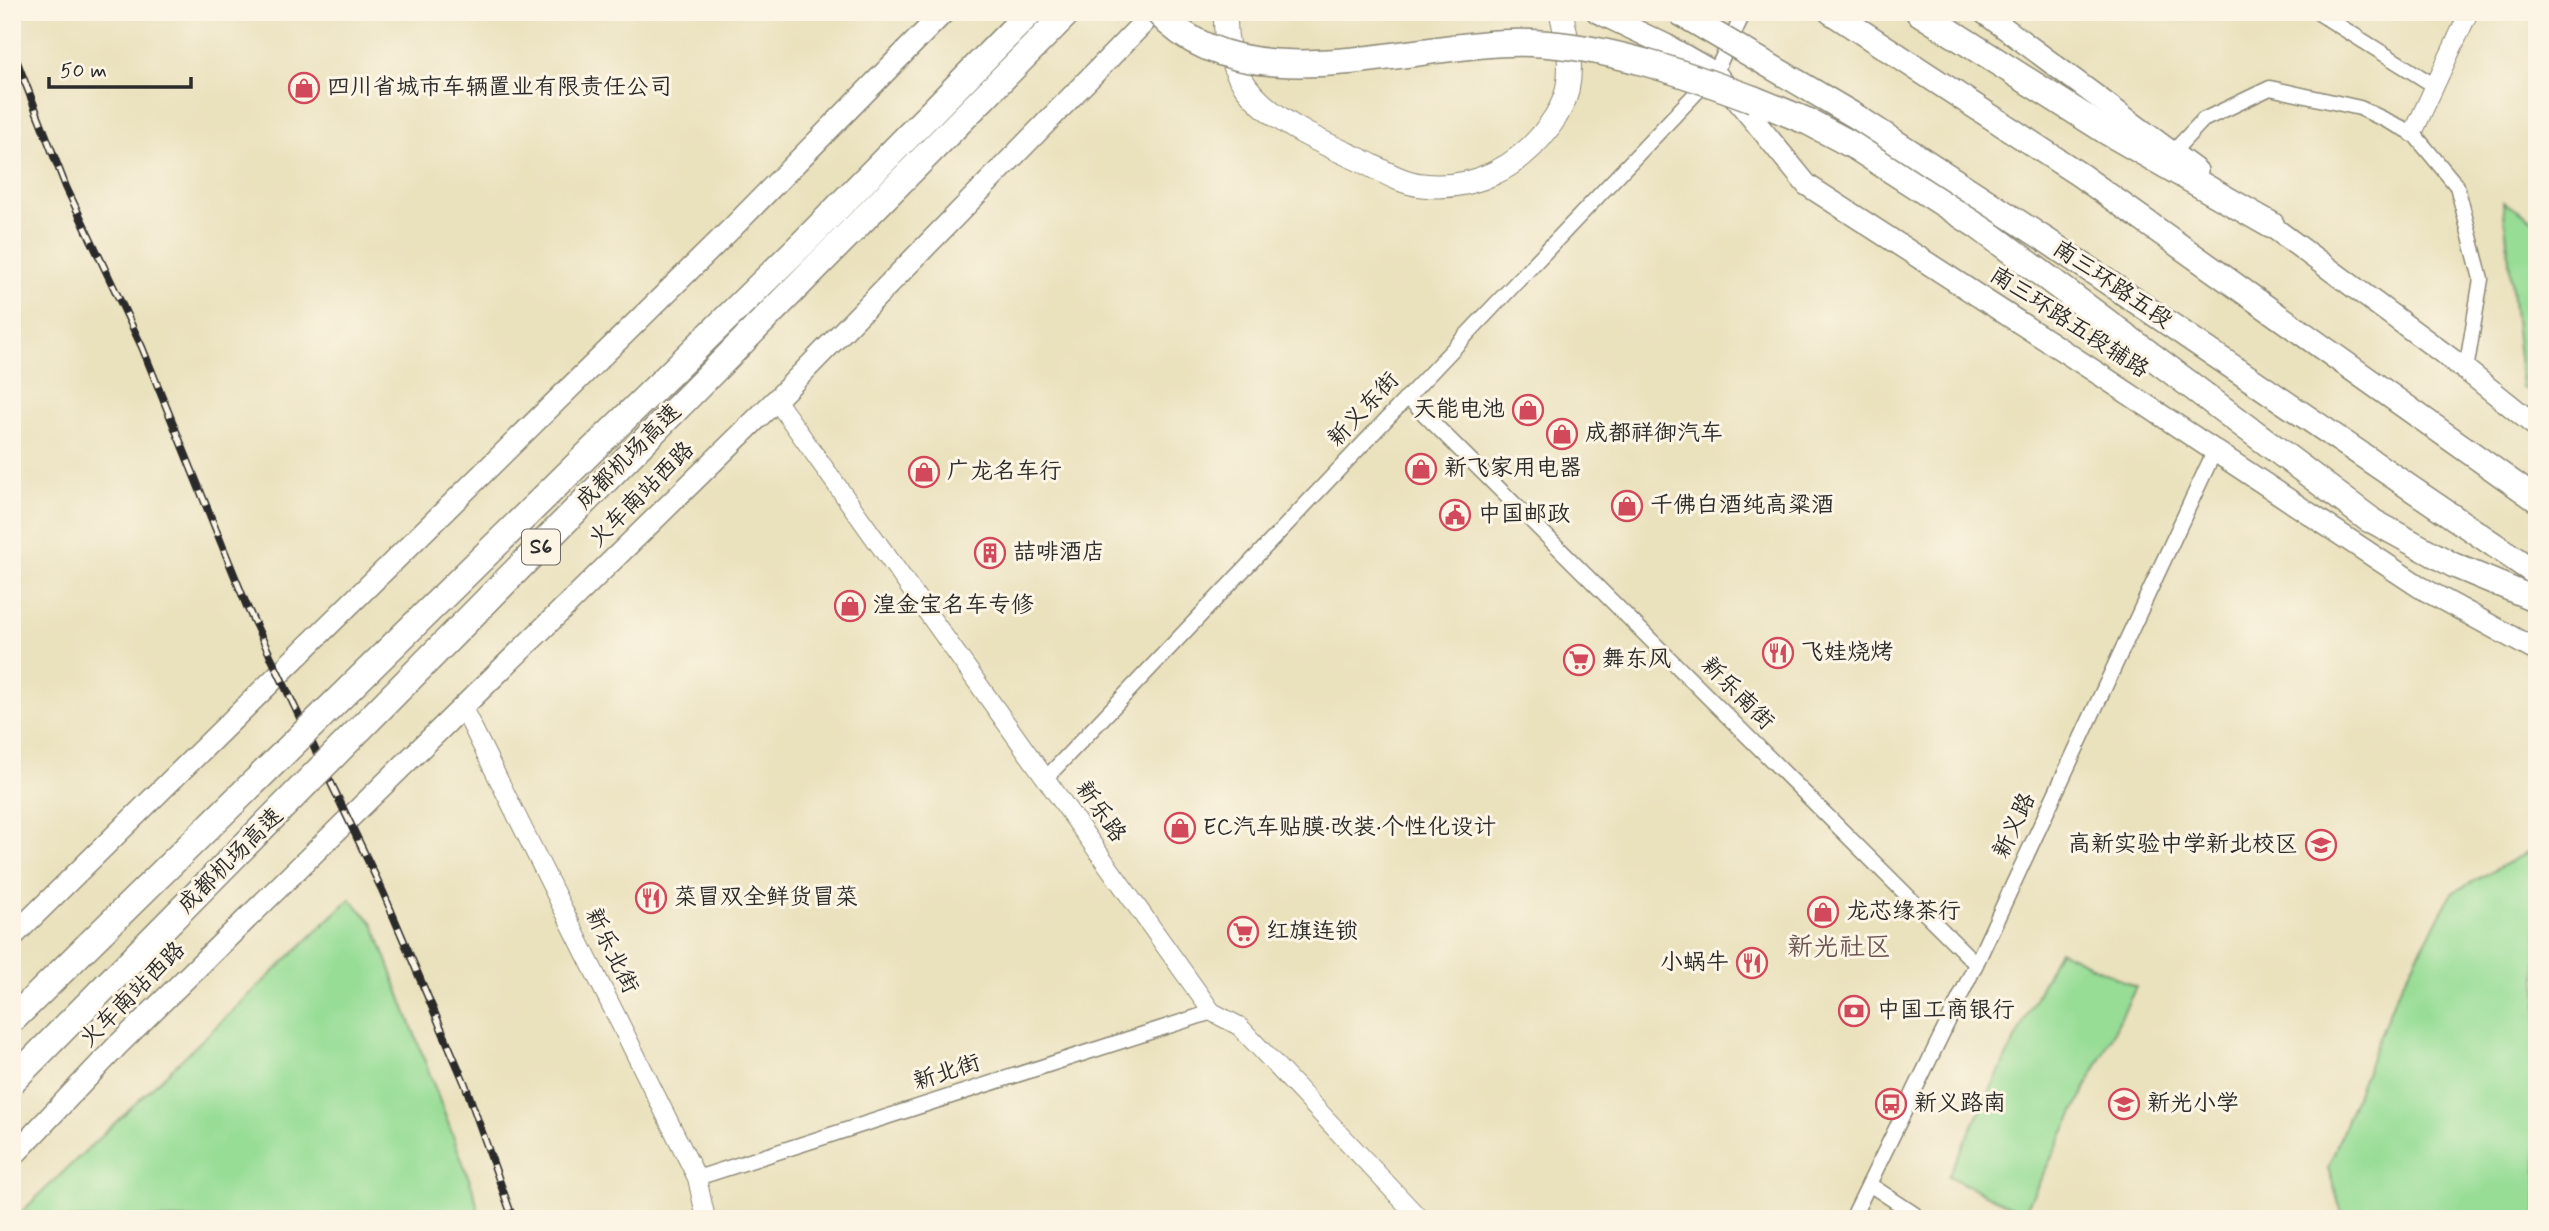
<svg xmlns="http://www.w3.org/2000/svg" width="2549" height="1231" viewBox="0 0 2549 1231" font-family="Mynerve,'LXGW WenKai TC',sans-serif">
<style>
.green{fill:#97dd96;stroke:#618460;stroke-width:2}
.lines{fill:none;stroke-linecap:round;stroke-linejoin:round}
.minor-casing{stroke:#8a8674;stroke-width:17}
.tertiary-casing{stroke:#8a8674;stroke-width:20}
.secondary-casing{stroke:#8a8674;stroke-width:24}
.primary-casing{stroke:#8a8674;stroke-width:25}
.trunk-casing{stroke:#8a8674;stroke-width:27}
.motorway-casing{stroke:#8a8674;stroke-width:29}
.minor{stroke:#fff;stroke-width:14}
.tertiary{stroke:#fff;stroke-width:18}
.secondary{stroke:#fff;stroke-width:21}
.primary{stroke:#fff;stroke-width:23}
.trunk{stroke:#fff;stroke-width:24}
.motorway{stroke:#fff;stroke-width:26}
.rail-casing{stroke:#2b2b2b;stroke-width:8}
.rail{stroke:#fcf5e5;stroke-width:5;stroke-dasharray:16;stroke-linecap:butt}
.trunk-bridge-casing{stroke:#8a8674;stroke-width:27;stroke-linecap:butt}
.motorway-bridge-casing{stroke:#8a8674;stroke-width:29;stroke-linecap:butt}
.trunk-bridge{stroke:#fff;stroke-width:24}
.motorway-bridge{stroke:#fff;stroke-width:26}
.labels{text-anchor:middle;dominant-baseline:central;stroke-width:6;stroke-linejoin:round;paint-order:stroke}
.shield{fill:#fcf5e5;stroke:#6a6863;stroke-width:2}
.shield-label{font-size:21px;font-weight:bold;fill:#2b2b2b}
.poi-label{font-size:23px;fill:#2b2b2b;stroke:#fcf5e5;text-anchor:start}
.street-label{font-size:23px;fill:#2b2b2b;stroke:#fcf5e5}
.quarter-label{font-size:26px;fill:#6e5655;stroke:#fcf5e5}
</style>
<rect width="100%" height="100%" fill="#fcf5e5"/>
<filter id="ink" filterUnits="userSpaceOnUse"><feTurbulence type="fractalNoise" baseFrequency=".0143" numOctaves="2"/><feDisplacementMap in="SourceGraphic" scale="14" xChannelSelector="R" yChannelSelector="G"/><feConvolveMatrix kernelMatrix="1 2 1 2 8 2 1 2 1" color-interpolation-filters="sRGB"/></filter>
<filter id="wash" filterUnits="userSpaceOnUse"><feTurbulence type="fractalNoise" baseFrequency=".00686" numOctaves="4" result="noise"/><feDisplacementMap in="SourceGraphic" scale="28" xChannelSelector="R" yChannelSelector="G"/><feGaussianBlur stdDeviation="1.57" result="paint"/><feColorMatrix in="noise" values="0 0 0 0 0 0 0 0 0 0 0 0 0 0 0 0 0 1.4 0 .05"/><feComposite in="paint" operator="in"/></filter>
<g filter="url(#wash)">
<rect width="100%" height="100%" fill="#eae1bd"/>
<g class="green">
<polygon points="2503,202 2537,223 2537,396 2522,387"/>
<polygon points="2533,849 2537,850 2537,1219 2344,1219 2328,1168 2395,997 2452,893"/>
<polygon points="350,899 373,923 474,1192 480,1219 14,1219"/>
<polygon points="2059,950 2136,987 2024,1213 1948,1176"/>
</g>
</g>
<g filter="url(#ink)">
<g class="lines">
<g class="minor-casing">
<g id="minor">
<polyline points="2317,12 2435,86"/>
<polyline points="2172,153 2203,120 2270,88 2360,108 2413,133 2457,186 2481,279 2466,370"/>
<polyline points="1407,397 1976,964"/>
<polyline points="1046,778 1715,73 1744,12"/>
<polyline points="697,1178 1212,1012"/>
<polyline points="1869,1184 1922,1219"/>
<polyline points="1852,1219 1976,964 2215,450"/>
</g>
</g>
<g class="tertiary-casing">
<g id="tertiary">
<polyline points="2413,133 2469,12"/>
<polyline points="776,400 1212,1012 1239,1026 1420,1219"/>
<polyline points="463,708 697,1178 706,1219"/>
</g>
</g>
<g class="secondary-casing">
<g id="secondary">
<polyline points="1597,12 1666,45 1715,73 1807,185 2102,376 2420,587 2537,651"/>
<polyline points="1983,12 2197,171"/>
<polyline points="2259,217 2466,370 2537,427"/>
<polyline points="12,937 733,227 944,12"/>
<polyline points="12,1157 117,1046 776,400 1154,12"/>
</g>
</g>
<g class="primary-casing">
<path id="primary" d="M1226,12C1219,99 1293,129 1358,159C1378,168 1400,183 1422,185C1474,191 1520,167 1550,125C1558,114 1564,104 1567,91C1573,65 1567,38 1561,12"/>
</g>
<g class="trunk-casing">
<g id="trunk">
<polyline points="1831,12 2080,175 2537,500"/>
<polyline points="2046,240 2537,574"/>
<polyline points="2369,519 2453,565 2537,600"/>
</g>
</g>
<g class="motorway-casing">
<g id="motorway">
<polyline points="1919,12 2108,132 2271,225"/>
<polyline points="1753,99 1809,122 1856,147 1977,225 2369,519"/>
</g>
</g>
<use href="#minor" class="minor"/>
<use href="#tertiary" class="tertiary"/>
<use href="#secondary" class="secondary"/>
<use href="#primary" class="primary"/>
<use href="#trunk" class="trunk"/>
<use href="#motorway" class="motorway"/>
<g class="rail-casing">
<polyline id="rail" points="12,49 66,187 142,347 248,609 383,892 465,1084 513,1219"/>
</g>
<use href="#rail" class="rail"/>
<g class="trunk-bridge-casing">
<polyline id="trunk-bridge" points="1678,12 1857,117 2046,240"/>
</g>
<g class="motorway-bridge-casing">
<g id="motorway-bridge">
<path d="M1158,12C1245,109 1420,38 1532,43C1608,46 1683,73 1753,99"/>
<polyline points="12,1020 803,243 1030,12"/>
<polyline points="12,1081 1068,12"/>
</g>
</g>
<use href="#trunk-bridge" class="trunk-bridge"/>
<use href="#motorway-bridge" class="motorway-bridge"/>
</g>
</g>
<defs>
<g id="shop-ring" transform="scale(1.575)"><circle r="9.5" fill="#fcf5e5" stroke="#d1495b" stroke-width="1.5"/><path d="M-5-2.5h2.3a2.7 3.5 0 0 1 5.4 0H5L5.5 6h-11ZM-1.5-2.5h3a1.5 2.3 0 0 0-3 0Z" fill="#d1495b"/></g>
<g id="civic-ring" transform="scale(1.575)"><circle r="9.5" fill="#fcf5e5" stroke="#d1495b" stroke-width="1.5"/><path d="M-.6-6.5H3V-4.5H.6V-3L4-1V1h2V6H-6V1h2V-1L-.6-3ZM-1.2 2.5V6h2.4V2.5Z" fill="#d1495b"/></g>
<g id="building-ring" transform="scale(1.575)"><circle r="9.5" fill="#fcf5e5" stroke="#d1495b" stroke-width="1.5"/><path d="M-4-6H4V6H1V3H-1V6H-4ZM-2.5-4.3h1.7v1.8h-1.7ZM.8-4.3h1.7v1.8H.8ZM-2.5-1h1.7V.8h-1.7ZM.8-1h1.7V.8H.8Z" fill="#d1495b"/></g>
<g id="restaurant-ring" transform="scale(1.575)"><circle r="9.5" fill="#fcf5e5" stroke="#d1495b" stroke-width="1.5"/><path d="M-5-6h1v4h1v-4h1v4h1v-4h1v5L-1.5 .5V6h-2V.5L-5-1ZM5-6V6H3V1.5H1.5Q1.5-4 5-6Z" fill="#d1495b"/></g>
<g id="supermarket-ring" transform="scale(1.575)"><circle r="9.5" fill="#fcf5e5" stroke="#d1495b" stroke-width="1.5"/><path d="M-6-5.5h2.5l.6 2H6L4.5 2H-2.5L-4.4-4H-6ZM-1.5 3.2a1.3 1.3 0 1 0 .1 0ZM3 3.2a1.3 1.3 0 1 0 .1 0Z" fill="#d1495b"/></g>
<g id="school-ring" transform="scale(1.575)"><circle r="9.5" fill="#fcf5e5" stroke="#d1495b" stroke-width="1.5"/><path d="M0-5L7-2L0 1L-7-2ZM-4 1L0 2.5L4 1V4Q0 6-4 4Z" fill="#d1495b"/></g>
<g id="bank-ring" transform="scale(1.575)"><circle r="9.5" fill="#fcf5e5" stroke="#d1495b" stroke-width="1.5"/><path d="M-6-4H6V4H-6ZM0-2.3a2.3 2.3 0 1 0 0 4.6a2.3 2.3 0 1 0 0-4.6Z" fill="#d1495b"/></g>
<g id="bus-ring" transform="scale(1.575)"><circle r="9.5" fill="#fcf5e5" stroke="#d1495b" stroke-width="1.5"/><path d="M-5-6H5V4H4V6H2V4H-2V6H-4V4H-5ZM-3.5-4V0h7V-4ZM-3.5 1.2v1.5H-2V1.2ZM2 1.2v1.5H3.5V1.2Z" fill="#d1495b"/></g>
</defs>
<g fill-rule="evenodd">
<use href="#shop-ring" x="304" y="88"/>
<use href="#shop-ring" x="1528" y="410"/>
<use href="#shop-ring" x="1562" y="434"/>
<use href="#shop-ring" x="1421" y="469"/>
<use href="#shop-ring" x="924" y="472"/>
<use href="#shop-ring" x="1627" y="506"/>
<use href="#civic-ring" x="1455" y="515"/>
<use href="#building-ring" x="990" y="553"/>
<use href="#shop-ring" x="850" y="606"/>
<use href="#restaurant-ring" x="1778" y="653"/>
<use href="#supermarket-ring" x="1579" y="660"/>
<use href="#shop-ring" x="1180" y="828"/>
<use href="#school-ring" x="2321" y="845"/>
<use href="#restaurant-ring" x="651" y="898"/>
<use href="#shop-ring" x="1823" y="912"/>
<use href="#supermarket-ring" x="1243" y="932"/>
<use href="#restaurant-ring" x="1752" y="963"/>
<use href="#bank-ring" x="1854" y="1011"/>
<use href="#bus-ring" x="1891" y="1104"/>
<use href="#school-ring" x="2124" y="1104"/>
</g>
<g class="labels">
<rect class="shield" x="522" y="529.5" width="38" height="35" rx="5"/>
<g class="shield-label">
<text x="541" y="547">S6</text>
</g>
<g class="poi-label">
<text x="327" y="88">四川省城市车辆置业有限责任公司</text>
<text x="1505" y="410" text-anchor="end">天能电池</text>
<text x="1585" y="434">成都祥御汽车</text>
<text x="1444" y="469">新飞家用电器</text>
<text x="947" y="472">广龙名车行</text>
<text x="1650" y="506">千佛白酒纯高粱酒</text>
<text x="1478" y="515">中国邮政</text>
<text x="1013" y="553">喆啡酒店</text>
<text x="873" y="606">湟金宝名车专修</text>
<text x="1801" y="653">飞娃烧烤</text>
<text x="1602" y="660">舞东风</text>
<text x="1203" y="828">EC汽车贴膜·改装·个性化设计</text>
<text x="2298" y="845" text-anchor="end">高新实验中学新北校区</text>
<text x="674" y="898">菜冒双全鲜货冒菜</text>
<text x="1846" y="912">龙芯缘茶行</text>
<text x="1266" y="932">红旗连锁</text>
<text x="1729" y="963" text-anchor="end">小蜗牛</text>
<text x="1877" y="1011">中国工商银行</text>
<text x="1914" y="1104">新义路南</text>
<text x="2147" y="1104">新光小学</text>
</g>
<g class="street-label">
<text transform="translate(2112 285) rotate(34)">南三环路五段</text>
<text transform="translate(2069 323) rotate(33)">南三环路五段辅路</text>
<text transform="translate(1364 410) rotate(-47)">新义东街</text>
<text transform="translate(629 457) rotate(-45)">成都机场高速</text>
<text transform="translate(642 495) rotate(-45)">火车南站西路</text>
<text transform="translate(1737 694) rotate(45)">新乐南街</text>
<text transform="translate(1100 812) rotate(55)">新乐路</text>
<text transform="translate(2015 826) rotate(-65)">新义路</text>
<text transform="translate(231 861) rotate(-45)">成都机场高速</text>
<text transform="translate(611 951) rotate(64)">新乐北街</text>
<text transform="translate(133 995) rotate(-45)">火车南站西路</text>
<text transform="translate(947 1073) rotate(-18)">新北街</text>
</g>
<g class="quarter-label">
<text x="1839" y="948">新光社区</text>
</g>
</g>
<rect width="2549" height="1231" fill="none" stroke="#fcf5e5" stroke-width="42"/>
<path d="M49 77v10h142v-10" fill="none" stroke="#2b2b2b" stroke-width="3.5"/>
<text x="60" y="77" font-size="21" fill="#2b2b2b" stroke="#fcf5e5" stroke-width="5" paint-order="stroke">50 m</text>
</svg>
